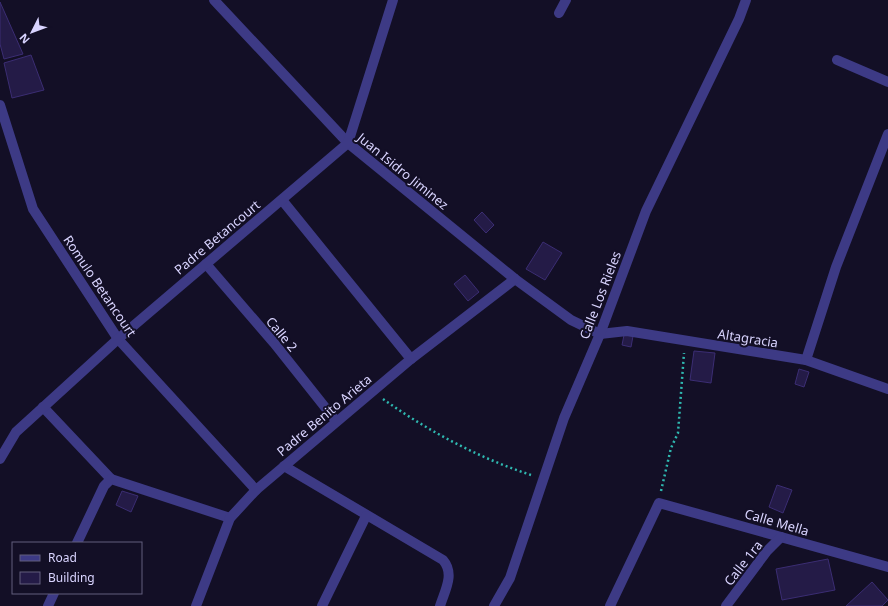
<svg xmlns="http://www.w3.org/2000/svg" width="888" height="606" viewBox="0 0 888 606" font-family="'Noto Sans',sans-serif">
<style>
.building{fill:#241b47;stroke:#3b2d73}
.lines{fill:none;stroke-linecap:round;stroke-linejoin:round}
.path{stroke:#2fb8b0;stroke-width:2.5;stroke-dasharray:2 3;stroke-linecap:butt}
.minor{stroke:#3d3a85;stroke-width:10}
.labels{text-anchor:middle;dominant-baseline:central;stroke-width:4;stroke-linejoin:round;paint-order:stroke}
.street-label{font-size:13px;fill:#d9d4ff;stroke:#130f26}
</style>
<rect width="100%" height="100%" fill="#130f26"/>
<g class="building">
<polygon points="0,2 23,54 4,59 0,44"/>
<polygon points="31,55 44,90 12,98 4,63"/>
<polygon points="482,212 494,225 486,233 474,220"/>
<polygon points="543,242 562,253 545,280 526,269"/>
<polygon points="465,275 479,292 468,301 454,284"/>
<polygon points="624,335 633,336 631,347 622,345"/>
<polygon points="694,351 715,353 711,383 690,380"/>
<polygon points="799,369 809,372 804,387 795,384"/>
<polygon points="777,485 792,490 783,513 769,507"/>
<polygon points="122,491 138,496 131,512 116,505"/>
<polygon points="828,559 835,590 782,600 776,569"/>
<polygon points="872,582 888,600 882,606 846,606"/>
</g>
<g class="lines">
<g class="path">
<path d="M383,399C428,431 479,458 531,475"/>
<polyline points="661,491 671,448 678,433 684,353"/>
</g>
<g class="minor">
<polyline points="214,0 348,143 515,279 571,320 600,334"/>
<polyline points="559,13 566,0"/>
<polyline points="837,60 888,82"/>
<polyline points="0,105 33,209 118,339 256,490"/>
<polyline points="282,200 411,359"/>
<polyline points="206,264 274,343 336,421"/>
<polyline points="600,334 627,331 806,360 888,389"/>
<polyline points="806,360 836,267 888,134"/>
<polyline points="43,407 111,479"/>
<polyline points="0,459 16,432 38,412 118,339 348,143 393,0"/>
<path d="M284,466L443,560C455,574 445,590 440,606"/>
<polyline points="77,543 104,486 111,479 230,518"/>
<polyline points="48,606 54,593"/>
<polyline points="196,606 230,518 256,490 411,359 515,279"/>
<polyline points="322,606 366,516"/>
<polyline points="494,606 510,578 564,418 600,334 646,211 739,19 746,0"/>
<polyline points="610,606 659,503 888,567"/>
<polyline points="726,606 767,551 781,537"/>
</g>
</g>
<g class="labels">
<g class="street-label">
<text transform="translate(403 171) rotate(39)">Juan Isidro Jiminez</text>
<text transform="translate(217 237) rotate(-40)">Padre Betancourt</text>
<text transform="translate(100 286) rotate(56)">Romulo Betancourt</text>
<text transform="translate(600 295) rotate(-69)">Calle Los Rieles</text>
<text transform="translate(282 334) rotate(50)">Calle 2</text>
<text transform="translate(748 338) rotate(9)">Altagracia</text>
<text transform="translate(324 415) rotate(-40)">Padre Benito Arieta</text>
<text transform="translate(777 522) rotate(16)">Calle Mella</text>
<text transform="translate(743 563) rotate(-52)">Calle 1ra</text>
</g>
</g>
<rect x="12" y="542" width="130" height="52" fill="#130f26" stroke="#625e7d"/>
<rect x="20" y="555" width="20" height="6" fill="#3d3a85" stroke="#625e7d"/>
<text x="48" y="562" font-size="12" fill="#d9d4ff">Road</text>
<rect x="20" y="572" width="20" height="12" fill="#241b47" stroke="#625e7d"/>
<text x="48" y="582" font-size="12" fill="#d9d4ff">Building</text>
<g transform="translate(32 32) rotate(228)" stroke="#130f26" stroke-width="3" paint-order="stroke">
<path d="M0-3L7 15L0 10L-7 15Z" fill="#d9d4ff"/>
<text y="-6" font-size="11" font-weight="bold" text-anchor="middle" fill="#d9d4ff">N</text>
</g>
</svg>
